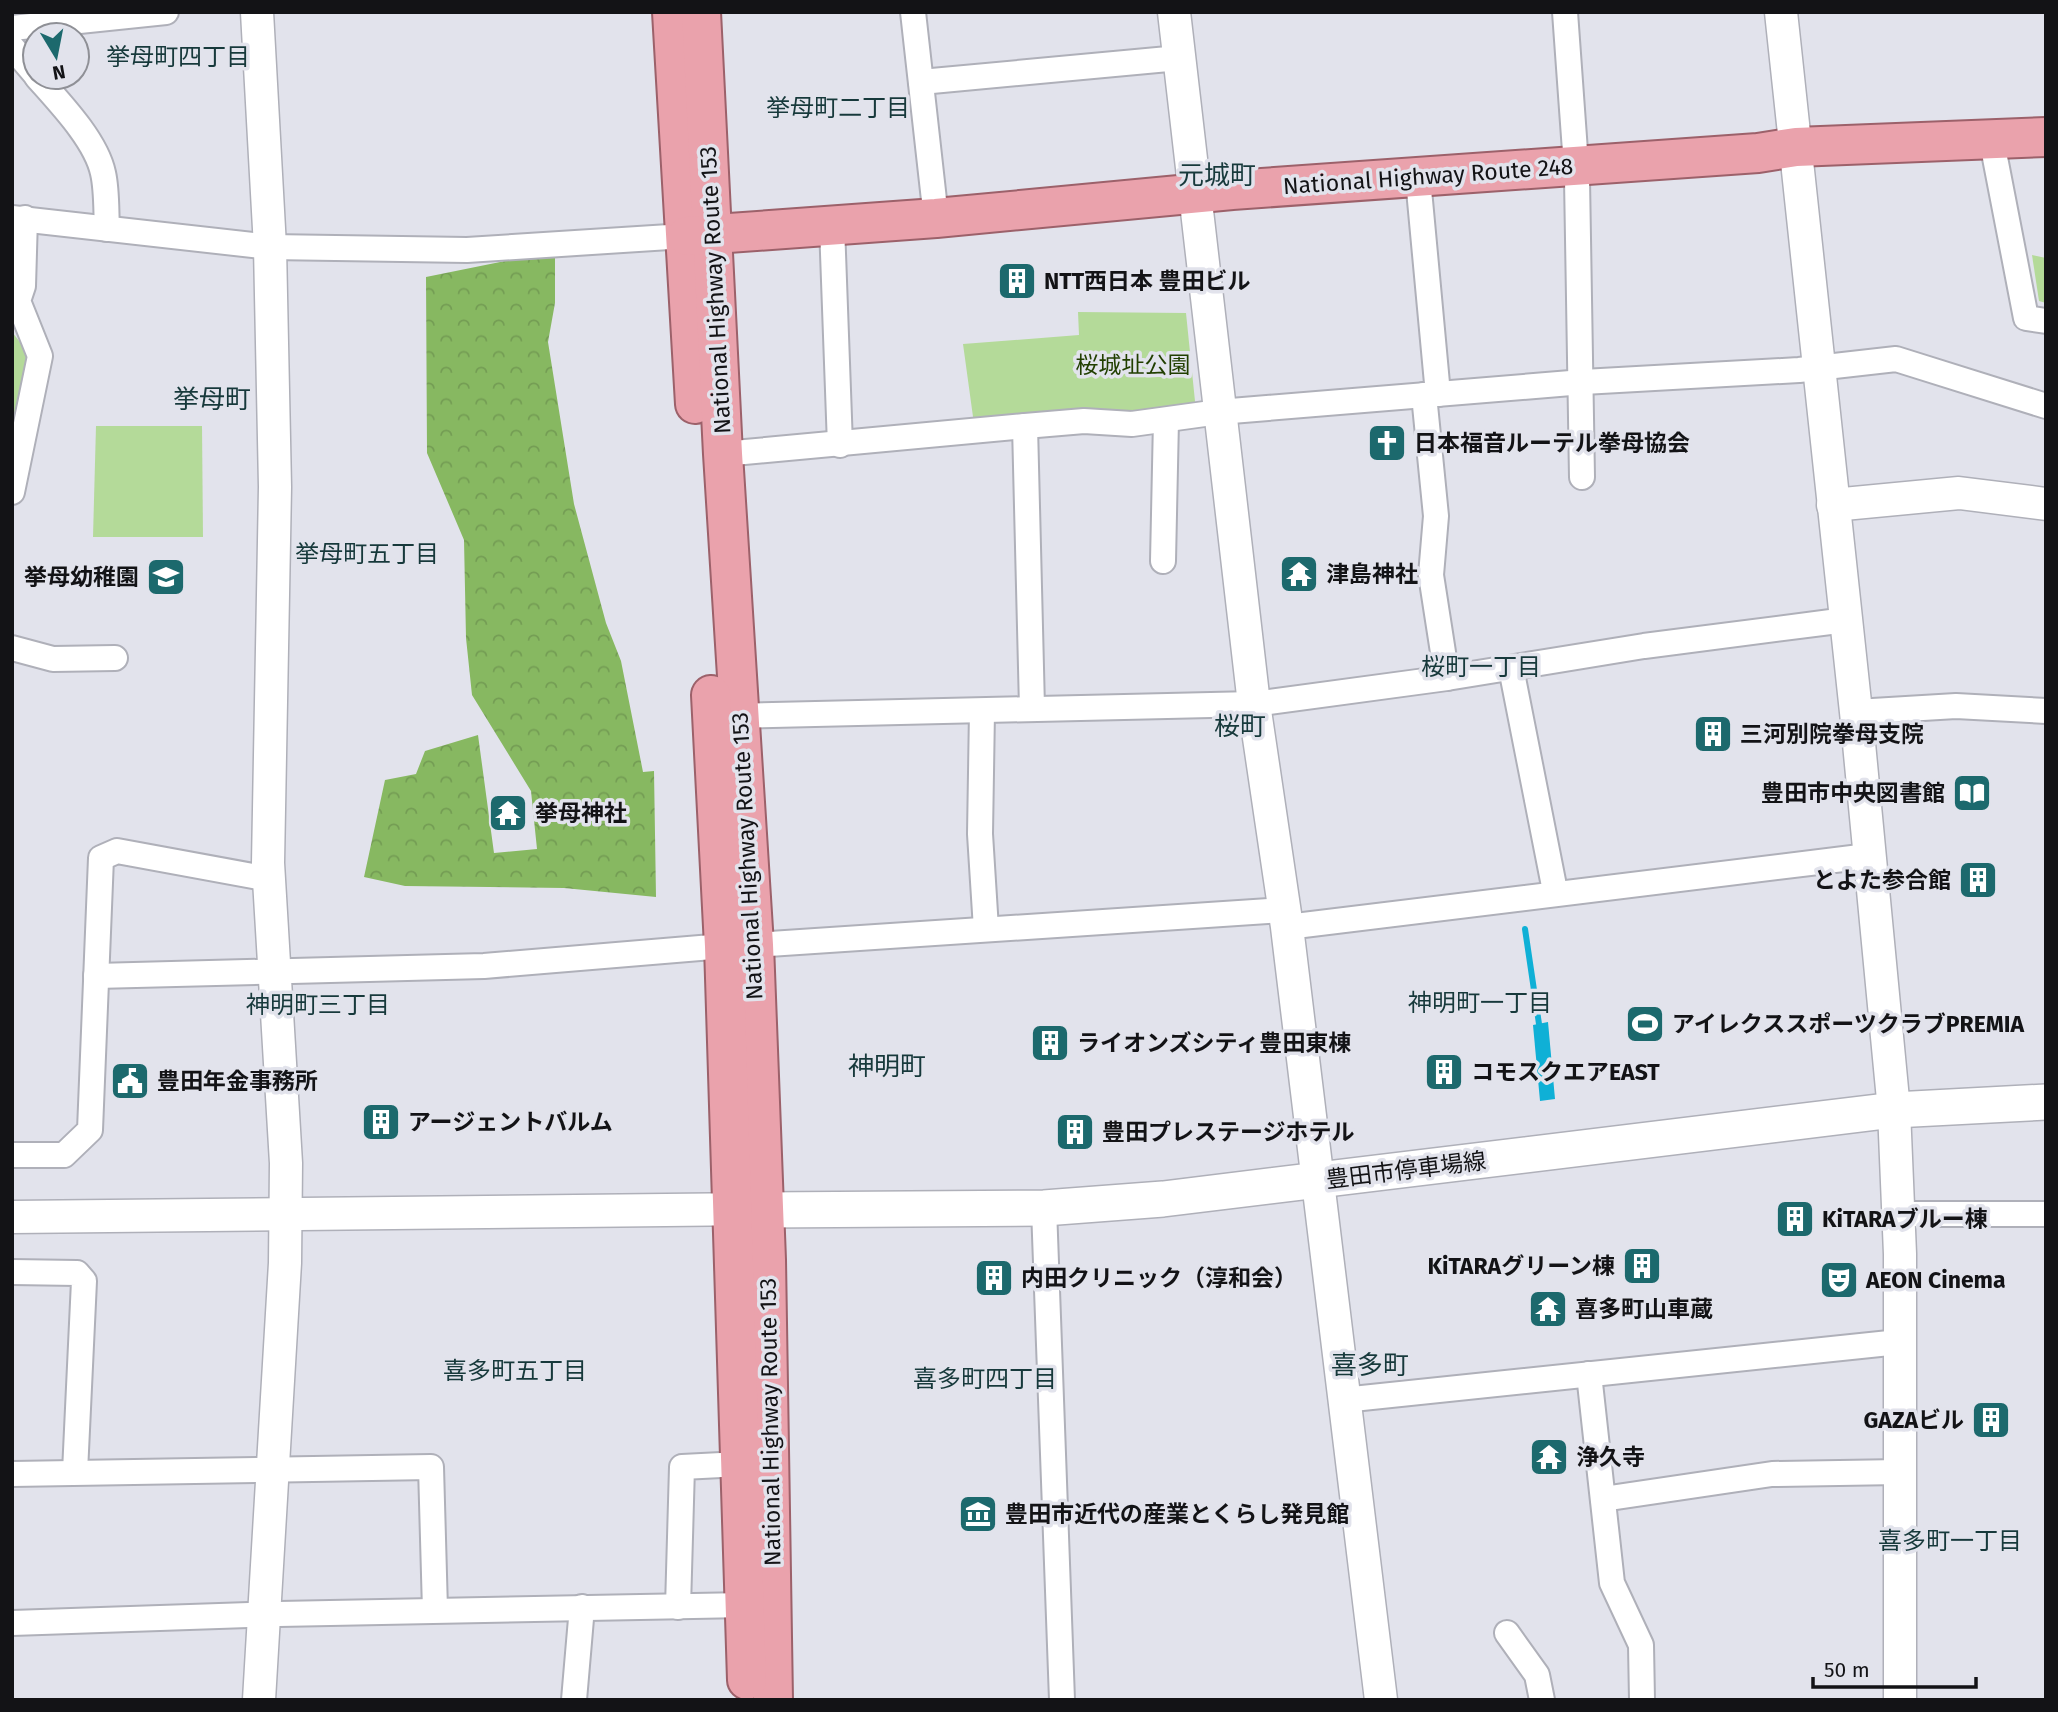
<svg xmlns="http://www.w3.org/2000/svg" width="2058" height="1712" viewBox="0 0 2058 1712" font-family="'Fira Sans','Noto Sans JP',sans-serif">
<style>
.forest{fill:url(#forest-crowns)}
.green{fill:#b4da99}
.water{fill:#0fb0d6}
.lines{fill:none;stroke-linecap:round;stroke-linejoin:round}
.stream{stroke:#0fb0d6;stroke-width:6}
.minor-casing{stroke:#afb0b9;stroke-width:28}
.tertiary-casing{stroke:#afb0b9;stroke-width:35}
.secondary-casing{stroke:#afb0b9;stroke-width:38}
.trunk-casing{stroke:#9c616a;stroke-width:42}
.minor{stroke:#fff;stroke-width:24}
.tertiary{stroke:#fff;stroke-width:32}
.secondary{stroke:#fff;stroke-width:35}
.trunk{stroke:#eaa2ac;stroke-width:38}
.labels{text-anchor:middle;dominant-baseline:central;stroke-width:7;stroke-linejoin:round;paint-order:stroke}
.street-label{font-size:23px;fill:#131316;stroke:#e2e3ec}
.poi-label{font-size:23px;font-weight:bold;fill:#131316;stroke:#e2e3ec;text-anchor:start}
.park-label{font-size:23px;fill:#213f00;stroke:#e2e3ec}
.neighbourhood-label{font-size:24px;fill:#17393b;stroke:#e2e3ec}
.quarter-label{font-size:26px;fill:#17393b;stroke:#e2e3ec}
</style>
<defs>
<pattern id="forest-crowns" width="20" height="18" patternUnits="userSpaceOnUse" patternTransform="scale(1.75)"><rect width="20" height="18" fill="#87b861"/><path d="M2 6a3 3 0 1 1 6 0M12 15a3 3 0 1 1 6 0" fill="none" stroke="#749d54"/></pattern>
</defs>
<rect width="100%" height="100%" fill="#e2e3ec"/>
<polygon class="forest" points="555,251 555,303 548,342 574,504 606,623 621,661 643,772 654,771 656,897 564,888 405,886 364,877 385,780 416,774 425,751 478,735 494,853 537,849 531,791 472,695 466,638 464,540 427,453 426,277"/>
<g class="green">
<polygon points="2032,255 2046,258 2046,303 2039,301"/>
<polygon points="1078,312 1186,313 1196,411 974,424 963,344 1079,335"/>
<polygon points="12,332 31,356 12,502"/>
<polygon points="96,426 202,426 203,537 93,537"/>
</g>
<polygon class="water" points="1548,1022 1555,1099 1540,1101 1533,1025"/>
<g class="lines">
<polyline class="stream" points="1525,929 1539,1024"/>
<g class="minor-casing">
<g id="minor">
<polyline points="913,12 936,218"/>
<polyline points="1565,12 1577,179 1582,477"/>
<polyline points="12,28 166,12"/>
<polyline points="12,47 35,74"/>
<path d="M37,77C59,102 96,140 103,173C107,190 106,211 107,229"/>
<polyline points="921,82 1179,58"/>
<polyline points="1991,137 2026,318 2046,321"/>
<polyline points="1418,179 1438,394"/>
<polyline points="12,218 270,247 467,250 685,236"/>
<polyline points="832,226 840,445"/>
<polyline points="1424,395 1436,516 1431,575 1447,678"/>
<polyline points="1025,426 1032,708"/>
<polyline points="723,454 1025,426 1084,421 1132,424 1219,412 1583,382 1799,370 1896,359 2046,406"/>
<polyline points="12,492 40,356 18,301 23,286 25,218"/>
<polyline points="1163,561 1166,420"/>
<polyline points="12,648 53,659 115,658"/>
<polyline points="1511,668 1555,891"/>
<polyline points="982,711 980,834 986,929"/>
<polyline points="1856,712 1956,706 2046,711"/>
<polyline points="726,716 1254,704 1447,678 1644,646 1846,620"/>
<polyline points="1287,927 1868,856"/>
<polyline points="754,945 1283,910"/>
<polyline points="96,976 484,966 724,946"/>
<polyline points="12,1155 64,1155 90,1130 101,858 117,851 269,879"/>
<polyline points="1044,1208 1062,1700"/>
<polyline points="1899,1214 2046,1214"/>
<polyline points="12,1272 77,1273 84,1281 75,1472"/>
<polyline points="1589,1374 1612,1583 1641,1645 1642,1700"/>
<polyline points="1343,1400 1899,1342"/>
<polyline points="12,1474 431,1467 435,1610"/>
<polyline points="1603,1499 1772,1474 1900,1472"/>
<polyline points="678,1607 682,1467 741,1464"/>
<polyline points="12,1623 279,1614 746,1605"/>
<polyline points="1507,1633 1537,1675 1542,1700"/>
<polyline points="574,1700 582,1607"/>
</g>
</g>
<g class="tertiary-casing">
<g id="tertiary">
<polyline points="257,12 270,247 275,487 268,863 286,1163 285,1263 259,1700"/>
<polyline points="1174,12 1254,704 1287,927 1381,1700"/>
<polyline points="1781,12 1856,712 1894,1110 1900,1254 1900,1700"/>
<polyline points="1833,505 1959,493 2046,504"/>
<polyline points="12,1217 756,1209"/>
</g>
</g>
<g class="secondary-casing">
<polyline id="secondary" points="764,1210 1044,1208 1163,1199 1894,1110 2046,1102"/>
</g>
<g class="trunk-casing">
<g id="trunk">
<polyline points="672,12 695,404"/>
<polyline points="701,12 723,454 754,945 766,1260 773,1700"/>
<polyline points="687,236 936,218 1232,190 1758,153 1796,147 2046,137"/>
<polyline points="711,695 724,946 747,1680"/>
</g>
</g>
<use href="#minor" class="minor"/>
<use href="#tertiary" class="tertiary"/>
<use href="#secondary" class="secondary"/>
<use href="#trunk" class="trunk"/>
</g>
<defs>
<g id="building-square" transform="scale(2.0125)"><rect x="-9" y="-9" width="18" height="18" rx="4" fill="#1c696d" stroke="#e2e3ec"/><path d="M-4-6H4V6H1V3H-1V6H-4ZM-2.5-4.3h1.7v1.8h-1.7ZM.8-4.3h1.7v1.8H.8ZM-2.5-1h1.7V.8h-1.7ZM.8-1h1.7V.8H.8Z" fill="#fff"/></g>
<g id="church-square" transform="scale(2.0125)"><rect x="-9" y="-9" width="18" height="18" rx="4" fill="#1c696d" stroke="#e2e3ec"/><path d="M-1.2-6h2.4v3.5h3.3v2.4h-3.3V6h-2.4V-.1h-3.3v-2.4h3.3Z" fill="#fff"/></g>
<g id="temple-square" transform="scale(2.0125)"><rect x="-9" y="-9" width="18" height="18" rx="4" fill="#1c696d" stroke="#e2e3ec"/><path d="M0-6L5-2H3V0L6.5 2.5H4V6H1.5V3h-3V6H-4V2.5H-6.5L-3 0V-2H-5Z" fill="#fff"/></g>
<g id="school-square" transform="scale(2.0125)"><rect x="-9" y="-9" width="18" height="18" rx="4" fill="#1c696d" stroke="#e2e3ec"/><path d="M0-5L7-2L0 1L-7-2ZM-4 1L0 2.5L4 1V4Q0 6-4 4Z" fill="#fff"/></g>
<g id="library-square" transform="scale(2.0125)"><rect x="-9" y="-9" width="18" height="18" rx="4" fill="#1c696d" stroke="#e2e3ec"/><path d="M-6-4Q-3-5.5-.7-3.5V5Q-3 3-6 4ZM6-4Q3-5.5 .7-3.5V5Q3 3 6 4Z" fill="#fff"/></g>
<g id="stadium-square" transform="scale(2.0125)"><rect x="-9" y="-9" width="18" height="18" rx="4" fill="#1c696d" stroke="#e2e3ec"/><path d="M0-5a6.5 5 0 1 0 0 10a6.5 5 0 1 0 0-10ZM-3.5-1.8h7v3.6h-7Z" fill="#fff"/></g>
<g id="civic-square" transform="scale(2.0125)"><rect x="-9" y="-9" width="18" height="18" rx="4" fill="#1c696d" stroke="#e2e3ec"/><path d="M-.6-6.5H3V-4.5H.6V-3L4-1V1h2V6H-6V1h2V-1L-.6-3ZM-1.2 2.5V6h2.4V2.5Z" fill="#fff"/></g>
<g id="theatre-square" transform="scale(2.0125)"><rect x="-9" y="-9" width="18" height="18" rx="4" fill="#1c696d" stroke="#e2e3ec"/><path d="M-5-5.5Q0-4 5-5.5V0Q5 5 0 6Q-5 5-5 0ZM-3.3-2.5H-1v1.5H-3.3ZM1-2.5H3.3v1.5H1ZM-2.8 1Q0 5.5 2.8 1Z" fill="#fff"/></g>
<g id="museum-square" transform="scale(2.0125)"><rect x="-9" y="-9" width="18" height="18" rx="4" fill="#1c696d" stroke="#e2e3ec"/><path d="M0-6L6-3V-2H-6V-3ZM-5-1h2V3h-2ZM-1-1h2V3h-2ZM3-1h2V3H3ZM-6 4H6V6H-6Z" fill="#fff"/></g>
</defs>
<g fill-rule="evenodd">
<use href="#building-square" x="1017" y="281"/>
<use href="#church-square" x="1387" y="443"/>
<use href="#temple-square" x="1299" y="574"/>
<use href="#school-square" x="166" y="577"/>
<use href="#building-square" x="1713" y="734"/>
<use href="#library-square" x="1972" y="793"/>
<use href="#temple-square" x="508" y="813"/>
<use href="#building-square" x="1978" y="880"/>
<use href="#stadium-square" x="1645" y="1024"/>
<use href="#building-square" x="1050" y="1043"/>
<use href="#building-square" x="1444" y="1072"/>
<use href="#civic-square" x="130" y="1081"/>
<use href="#building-square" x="381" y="1122"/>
<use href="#building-square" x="1075" y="1132"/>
<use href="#building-square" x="1795" y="1219"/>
<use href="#building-square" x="1642" y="1266"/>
<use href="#building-square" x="994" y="1278"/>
<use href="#theatre-square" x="1839" y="1280"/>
<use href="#temple-square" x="1548" y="1309"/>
<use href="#building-square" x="1991" y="1420"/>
<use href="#temple-square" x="1549" y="1457"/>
<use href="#museum-square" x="978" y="1514"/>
</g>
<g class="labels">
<g class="street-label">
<text transform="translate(1428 176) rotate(-4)">National Highway Route 248</text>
<text transform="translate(715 290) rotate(-93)">National Highway Route 153</text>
<text transform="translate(747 856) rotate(-93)">National Highway Route 153</text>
<text transform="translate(1406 1170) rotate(-7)">豊田市停車場線</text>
<text transform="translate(770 1422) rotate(-91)">National Highway Route 153</text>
</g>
<g class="poi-label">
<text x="1044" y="281">NTT西日本 豊田ビル</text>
<text x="1414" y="443">日本福音ルーテル拳母協会</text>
<text x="1326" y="574">津島神社</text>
<text x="139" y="577" text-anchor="end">挙母幼稚園</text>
<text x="1740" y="734">三河別院拳母支院</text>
<text x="1945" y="793" text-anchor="end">豊田市中央図書館</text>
<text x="535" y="813">挙母神社</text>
<text x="1951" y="880" text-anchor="end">とよた参合館</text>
<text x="1672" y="1024">アイレクススポーツクラブPREMIA</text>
<text x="1077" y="1043">ライオンズシティ豊田東棟</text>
<text x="1471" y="1072">コモスクエアEAST</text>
<text x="157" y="1081">豊田年金事務所</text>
<text x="408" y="1122">アージェントバルム</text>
<text x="1102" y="1132">豊田プレステージホテル</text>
<text x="1822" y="1219">KiTARAブルー棟</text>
<text x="1615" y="1266" text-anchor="end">KiTARAグリーン棟</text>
<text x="1021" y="1278">内田クリニック（淳和会）</text>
<text x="1866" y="1280">AEON Cinema</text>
<text x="1575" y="1309">喜多町山車蔵</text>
<text x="1964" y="1420" text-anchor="end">GAZAビル</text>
<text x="1576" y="1457">浄久寺</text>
<text x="1005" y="1514">豊田市近代の産業とくらし発見館</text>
</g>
<g class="park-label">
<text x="1133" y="365">桜城址公園</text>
</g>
<g class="neighbourhood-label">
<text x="178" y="57">挙母町四丁目</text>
<text x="838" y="108">挙母町二丁目</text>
<text x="367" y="554">挙母町五丁目</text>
<text x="1481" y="667">桜町一丁目</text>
<text x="1480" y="1003">神明町一丁目</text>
<text x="318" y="1005">神明町三丁目</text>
<text x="515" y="1371">喜多町五丁目</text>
<text x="985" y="1379">喜多町四丁目</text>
<text x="1950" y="1541">喜多町一丁目</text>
</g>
<g class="quarter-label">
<text x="1217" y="175">元城町</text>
<text x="212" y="399">挙母町</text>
<text x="1240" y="726">桜町</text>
<text x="887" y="1066">神明町</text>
<text x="1370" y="1365">喜多町</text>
</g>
</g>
<rect width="2058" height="1712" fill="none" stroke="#131316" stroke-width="28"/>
<g transform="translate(56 56) rotate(170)"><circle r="33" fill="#e2e3ec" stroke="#8f9096" stroke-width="2"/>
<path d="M0-5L12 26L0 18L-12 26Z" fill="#1c696d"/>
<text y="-10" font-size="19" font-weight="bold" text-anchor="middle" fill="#131316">N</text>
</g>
<path d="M1813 1677v10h163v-10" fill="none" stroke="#131316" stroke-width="3.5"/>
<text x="1824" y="1677" font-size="21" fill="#131316" stroke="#e2e3ec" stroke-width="5" paint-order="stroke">50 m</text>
</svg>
